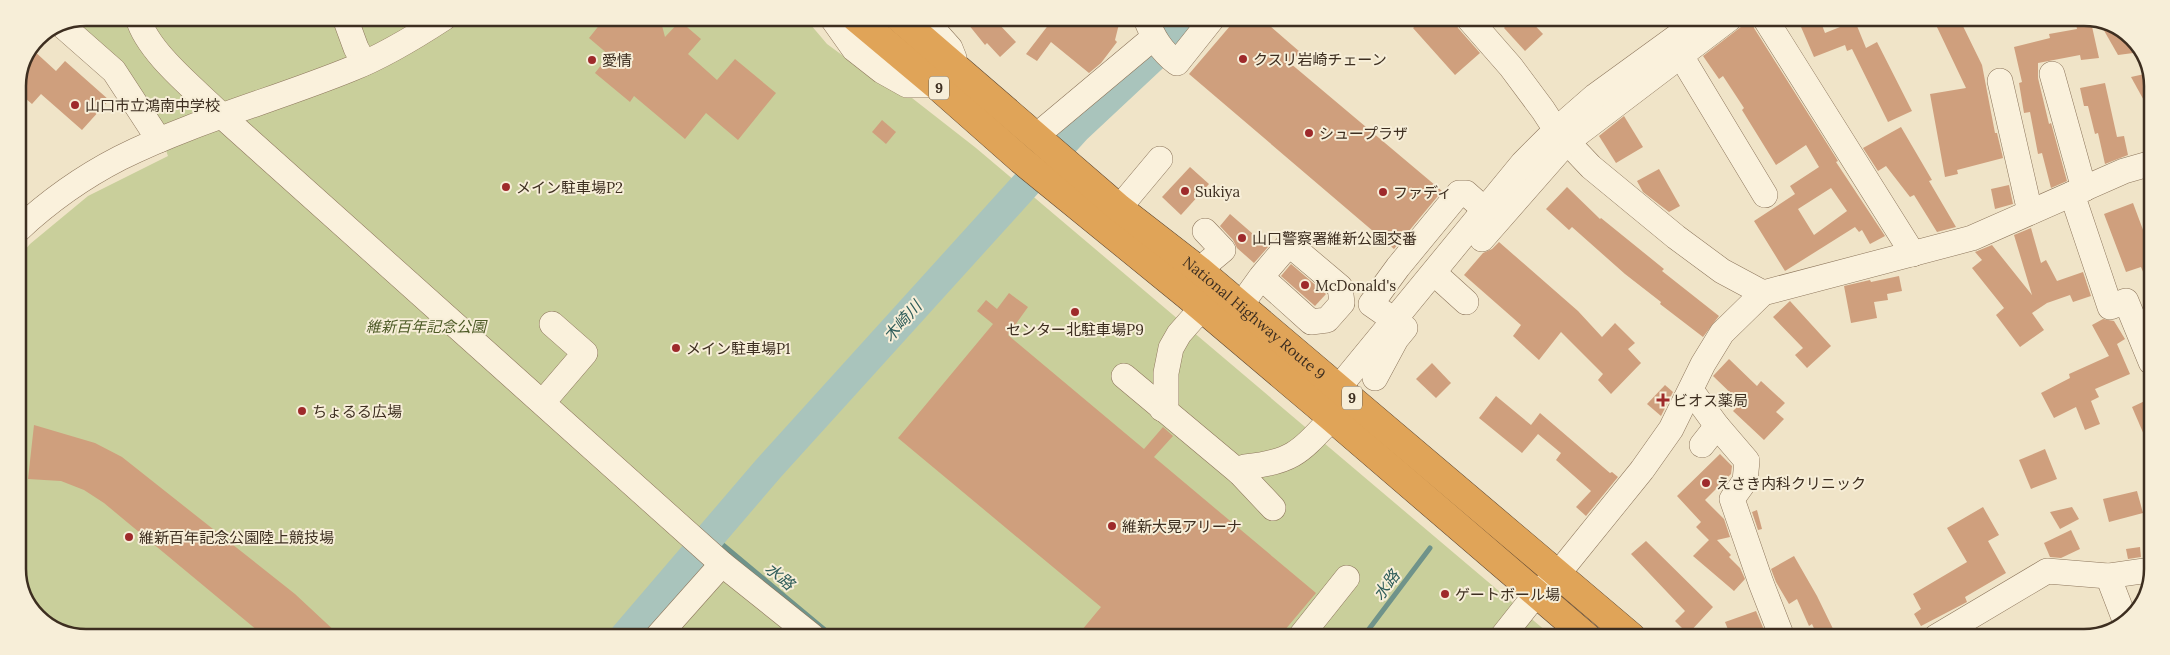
<svg xmlns="http://www.w3.org/2000/svg" width="2170" height="655" viewBox="0 0 2170 655" font-family="Lora,'Noto Sans JP',serif">
<style>
.green{fill:#c9cf9b}
.lines{fill:none;stroke-linecap:round;stroke-linejoin:round}
.stream{stroke:#6f938a;stroke-width:5}
.river{stroke:#a9c4bc;stroke-width:30}
.building{fill:#cf9f7d;fill-rule:evenodd}
.minor-casing{stroke:#8d765c;stroke-width:26}
.highway-casing{stroke:#5b4430;stroke-width:29}
.minor{stroke:#faf1dc;stroke-width:25}
.highway{stroke:#e0a458;stroke-width:28}
.poi-dot{fill:#9e2a2b;stroke:#f7eed8;stroke-width:2}
.labels{text-anchor:middle;dominant-baseline:central;stroke-width:4;stroke-linejoin:round;paint-order:stroke}
.shield{fill:#f7eed8;stroke:#756857;stroke-width:1}
.shield-label{font-size:14px;font-weight:bold;fill:#3d2e20}
.poi-label{font-size:15px;fill:#3d2e20;stroke:#f7eed8;text-anchor:start}
.street-label{font-size:15px;fill:#3d2e20;stroke:#f7eed8}
.park-label{font-size:15px;font-style:italic;fill:#4d5a26;stroke:#f7eed8}
.water-label{font-size:16px;font-style:italic;fill:#2f5d5a;stroke:#f7eed8}
.rim{fill:none;stroke:#3d2e20;stroke-width:2.5}
</style>
<rect width="100%" height="100%" fill="#f0e4c8"/>
<polygon class="green" points="87,18 805,18 827,44 861,69 912,98 976,148 1553,637 68,635 34,614 18,573 18,258 30,244 88,196 168,156 153,114 73,23"/>
<g class="lines">
<g class="stream">
<polyline points="711,535 832,636"/>
<polyline points="1363,637 1430,548"/>
</g>
<polyline class="river" points="625,636 768,469 1077,128 1169,42 1191,19"/>
</g>
<g class="building">
<polygon points="605,18 660,18 665,37 680,21 701,39 688,54 717,80 735,59 776,93 738,140 706,113 685,139 634,96 630,102 595,73 609,55 589,38"/>
<polygon points="964,19 994,19 1016,42 1000,57 987,43 985,45"/>
<polygon points="1053,19 1100,19 1119,24 1115,40 1117,42 1101,63 1089,73 1051,42 1037,61 1026,54"/>
<polygon points="1236,19 1262,19 1300,52 1290,63 1442,191 1394,249 1189,74"/>
<polygon points="1424,19 1454,19 1458,28 1480,53 1455,75 1413,28"/>
<polygon points="1512,19 1529,19 1543,34 1525,51 1504,28"/>
<path d="M1750,20H1752L1754,28L1838,161L1836,162L1885,236L1870,244L1862,230L1859,232L1855,227L1785,271L1754,221L1795,194L1790,186L1819,167L1806,145L1776,165L1742,110L1744,108L1723,76L1719,79L1703,56ZM1831,188L1847,211L1814,235L1798,209Z"/>
<polygon points="1798,20 1820,20 1825,33 1855,21 1866,48 1877,42 1912,111 1888,122 1852,49 1847,51 1845,45 1814,57"/>
<polygon points="1947,20 1960,20 1982,65 1995,133 1997,133 2003,158 1957,170 1958,174 1945,177 1930,94 1966,88 1936,25"/>
<polygon points="2098,20 2102,20 2138,44 2141,52 2118,55"/>
<polygon points="2091,22 2099,58 2081,60 2080,55 2038,63 2038,78 2049,124 2051,123 2067,181 2051,188 2042,153 2038,154 2030,112 2024,113 2019,83 2022,82 2014,47 2050,38 2049,34 2077,29 2076,24"/>
<polygon points="33,50 56,71 65,61 109,100 82,130 41,94 32,104 18,92 18,86"/>
<polygon points="2149,73 2152,82 2152,115 2131,77"/>
<polygon points="2105,83 2117,137 2124,136 2128,155 2105,164 2098,133 2095,134 2088,106 2084,106 2080,88"/>
<polygon points="1624,116 1643,147 1616,163 1599,136"/>
<polygon points="882,120 896,132 886,144 872,132"/>
<polygon points="1901,127 1932,180 1929,181 1956,227 1937,232 1914,195 1910,197 1886,166 1878,171 1863,148"/>
<polygon points="1190,167 1209,184 1181,215 1162,197"/>
<polygon points="1659,169 1680,206 1669,212 1643,192 1637,181"/>
<polygon points="2009,185 2013,204 1995,209 1991,189"/>
<polygon points="1567,187 1600,219 1601,218 1664,269 1662,271 1719,316 1703,337 1660,304 1661,302 1625,274 1572,227 1569,230 1546,209"/>
<polygon points="2133,203 2152,254 2151,290 2141,267 2126,272 2104,214"/>
<polygon points="1230,214 1268,247 1254,263 1237,248 1233,240 1220,226"/>
<polygon points="2031,228 2041,263 2046,260 2057,281 2083,272 2091,296 2073,302 2070,295 2047,303 2032,313 2044,330 2020,347 1996,315 2004,308 1972,268 1982,260 1975,252 1992,245 2032,295 2014,235"/>
<polygon points="1499,242 1578,311 1602,337 1615,323 1635,343 1628,349 1641,363 1611,394 1598,380 1603,374 1561,332 1539,360 1513,336 1521,325 1464,275 1483,253 1492,249"/>
<polygon points="1291,264 1326,294 1315,306 1281,276"/>
<polygon points="1899,276 1902,291 1887,294 1888,300 1874,302 1877,318 1851,323 1844,286 1870,280 1871,282"/>
<polygon points="1009,293 1028,307 1008,335 1144,449 1163,427 1173,436 1154,457 1316,593 1279,637 1077,636 1101,607 898,438 993,324 977,311 986,300 997,309"/>
<polygon points="1790,301 1831,346 1807,368 1795,355 1803,348 1773,317"/>
<polygon points="2103,319 2114,321 2125,339 2117,344 2130,374 2095,389 2099,397 2091,401 2100,424 2085,430 2076,407 2054,418 2041,393 2070,378 2069,374 2109,356 2092,325"/>
<polygon points="1729,359 1757,386 1761,381 1785,403 1776,412 1784,419 1764,440 1733,411 1741,403 1713,376"/>
<polygon points="1432,363 1451,383 1436,398 1416,379"/>
<polygon points="1665,385 1673,392 1661,416 1647,404"/>
<polygon points="1496,396 1531,425 1540,413 1610,473 1612,472 1618,477 1586,516 1576,507 1591,491 1556,460 1561,453 1538,434 1522,453 1479,418"/>
<polygon points="2147,400 2151,408 2151,451 2132,407"/>
<polygon points="34,425 95,443 122,457 295,594 339,635 263,635 104,503 84,490 61,481 28,479"/>
<polygon points="2045,449 2057,479 2031,489 2019,460"/>
<polygon points="1720,454 1732,466 1731,474 1705,500 1724,519 1730,537 1717,540 1731,555 1729,557 1740,568 1745,579 1734,591 1693,556 1709,540 1696,527 1701,522 1677,496"/>
<polygon points="2137,491 2143,513 2109,522 2103,499"/>
<polygon points="1983,507 1999,535 1988,541 2006,573 1965,597 1967,602 1921,626 1914,614 1921,609 1913,594 1967,562 1947,528"/>
<polygon points="2072,507 2079,519 2060,529 2050,512"/>
<polygon points="1757,510 1762,529 1758,530 1752,512"/>
<polygon points="2071,530 2080,549 2061,558 2050,557 2044,543"/>
<polygon points="1646,541 1713,607 1688,634 1675,621 1685,611 1631,554"/>
<polygon points="2140,547 2141,557 2128,559 2126,549"/>
<polygon points="1794,556 1817,596 1837,637 1818,637 1812,624 1809,626 1797,599 1789,604 1776,582 1771,569"/>
<polygon points="1756,611 1767,637 1731,637 1725,622"/>
</g>
<g class="lines">
<g class="minor-casing">
<g id="minor">
<path d="M138,18C148,53 196,90 222,116L722,564L812,636"/>
<polyline points="345,18 356,48 364,63"/>
<polyline points="832,18 854,49 882,71 907,85 936,85"/>
<polyline points="924,19 950,48 954,58"/>
<path d="M1146,19C1153,37 1161,51 1177,63L1212,19"/>
<polyline points="1469,19 1511,67 1543,110 1556,130 1591,167 1676,237 1722,271 1763,293"/>
<polyline points="1766,20 1913,254"/>
<polyline points="64,27 114,71 159,140"/>
<polyline points="1672,41 1765,195"/>
<polyline points="2052,74 2084,189"/>
<polyline points="2000,81 2030,212"/>
<polyline points="1036,136 1153,38"/>
<polyline points="2072,194 2110,307 2126,301 2151,362"/>
<polyline points="1119,208 1160,159"/>
<path d="M18,230C49,201 83,177 120,158C194,121 275,100 351,69C384,56 415,37 444,18"/>
<polyline points="1482,239 1567,142 1729,19"/>
<polyline points="1199,270 1223,250 1205,231"/>
<polyline points="1434,273 1466,302"/>
<polyline points="1241,305 1261,277 1289,244 1340,287 1342,303 1327,320 1311,322 1261,277"/>
<polyline points="1394,320 1371,304 1398,267 1459,193 1466,193 1485,210"/>
<polyline points="1124,376 1240,473 1273,508"/>
<polyline points="1375,378 1396,339 1405,328"/>
<polyline points="1691,390 1717,426 1747,461 1745,481 1732,499 1761,583 1782,637"/>
<polyline points="543,402 585,353 552,324"/>
<polyline points="1326,403 1523,163 1556,130 1595,96 1701,19"/>
<polyline points="1162,409 1166,404 1166,373 1171,348 1179,334 1201,309"/>
<polyline points="1702,445 1717,426"/>
<path d="M1240,473L1245,467C1293,462 1300,452 1332,418"/>
<polyline points="2108,576 2126,623"/>
<polyline points="658,636 722,564"/>
<polyline points="1300,637 1347,578"/>
<polyline points="1502,637 1536,594 1557,575 1642,470 1671,429 1703,364 1722,333 1763,293 1972,238 2124,171 2152,163"/>
<polyline points="1936,637 2047,571 2108,576 2150,570"/>
</g>
</g>
<g class="highway-casing">
<g id="highway">
<polyline points="856,18 936,85 1021,160 1189,297 1332,418 1587,637"/>
<path id="s1" d="M899,18L1119,208L1199,270L1632,637"/>
</g>
</g>
<use href="#minor" class="minor"/>
<use href="#highway" class="highway"/>
</g>
<g class="poi-dot">
<circle cx="1243" cy="59" r="5"/>
<circle cx="592" cy="60" r="5"/>
<circle cx="75" cy="105" r="5"/>
<circle cx="1309" cy="133" r="5"/>
<circle cx="506" cy="187" r="5"/>
<circle cx="1185" cy="191" r="5"/>
<circle cx="1383" cy="192" r="5"/>
<circle cx="1242" cy="238" r="5"/>
<circle cx="1305" cy="285" r="5"/>
<circle cx="1075" cy="312" r="5"/>
<circle cx="676" cy="348" r="5"/>
<path d="M1660.5 392.5h5v5h5v5h-5v5h-5v-5h-5v-5h5z"/>
<circle cx="302" cy="411" r="5"/>
<circle cx="1706" cy="483" r="5"/>
<circle cx="1112" cy="526" r="5"/>
<circle cx="129" cy="537" r="5"/>
<circle cx="1445" cy="594" r="5"/>
</g>
<g class="labels">
<g class="shield">
<rect x="929" y="76.5" width="20" height="23" rx="4"/>
<rect x="1342" y="386.5" width="20" height="23" rx="4"/>
</g>
<g class="shield-label">
<text x="939" y="88">9</text>
<text x="1352" y="398">9</text>
</g>
<g class="poi-label">
<text x="1253" y="59">クスリ岩崎チェーン</text>
<text x="602" y="60">愛情</text>
<text x="85" y="105">山口市立鴻南中学校</text>
<text x="1319" y="133">シュープラザ</text>
<text x="516" y="187">メイン駐車場P2</text>
<text x="1195" y="191">Sukiya</text>
<text x="1393" y="192">ファディ</text>
<text x="1252" y="238">山口警察署維新公園交番</text>
<text x="1315" y="285">McDonald's</text>
<text x="1075" y="329" text-anchor="middle">センター北駐車場P9</text>
<text x="686" y="348">メイン駐車場P1</text>
<text x="1673" y="400">ビオス薬局</text>
<text x="312" y="411">ちょるる広場</text>
<text x="1716" y="483">えさき内科クリニック</text>
<text x="1122" y="526">維新大晃アリーナ</text>
<text x="139" y="537">維新百年記念公園陸上競技場</text>
<text x="1455" y="594">ゲートボール場</text>
</g>
<g class="street-label">
<text stroke="none"><textPath href="#s1" startOffset="465">National Highway Route 9</textPath></text>
</g>
<g class="park-label">
<text x="426" y="326">維新百年記念公園</text>
</g>
<g class="water-label">
<text transform="translate(902 321) rotate(-48)">木崎川</text>
<text transform="translate(780 576) rotate(40)">水路</text>
<text transform="translate(1386 585) rotate(-53)">水路</text>
</g>
</g>
<path d="M0 0H2170V655H0ZM86 26H2084A60 60 0 0 1 2144 86V569A60 60 0 0 1 2084 629H86A60 60 0 0 1 26 569V86A60 60 0 0 1 86 26Z" fill="#f7eed8" fill-rule="evenodd"/>
<path class="rim" d="M86 26H2084A60 60 0 0 1 2144 86V569A60 60 0 0 1 2084 629H86A60 60 0 0 1 26 569V86A60 60 0 0 1 86 26Z"/>
</svg>
